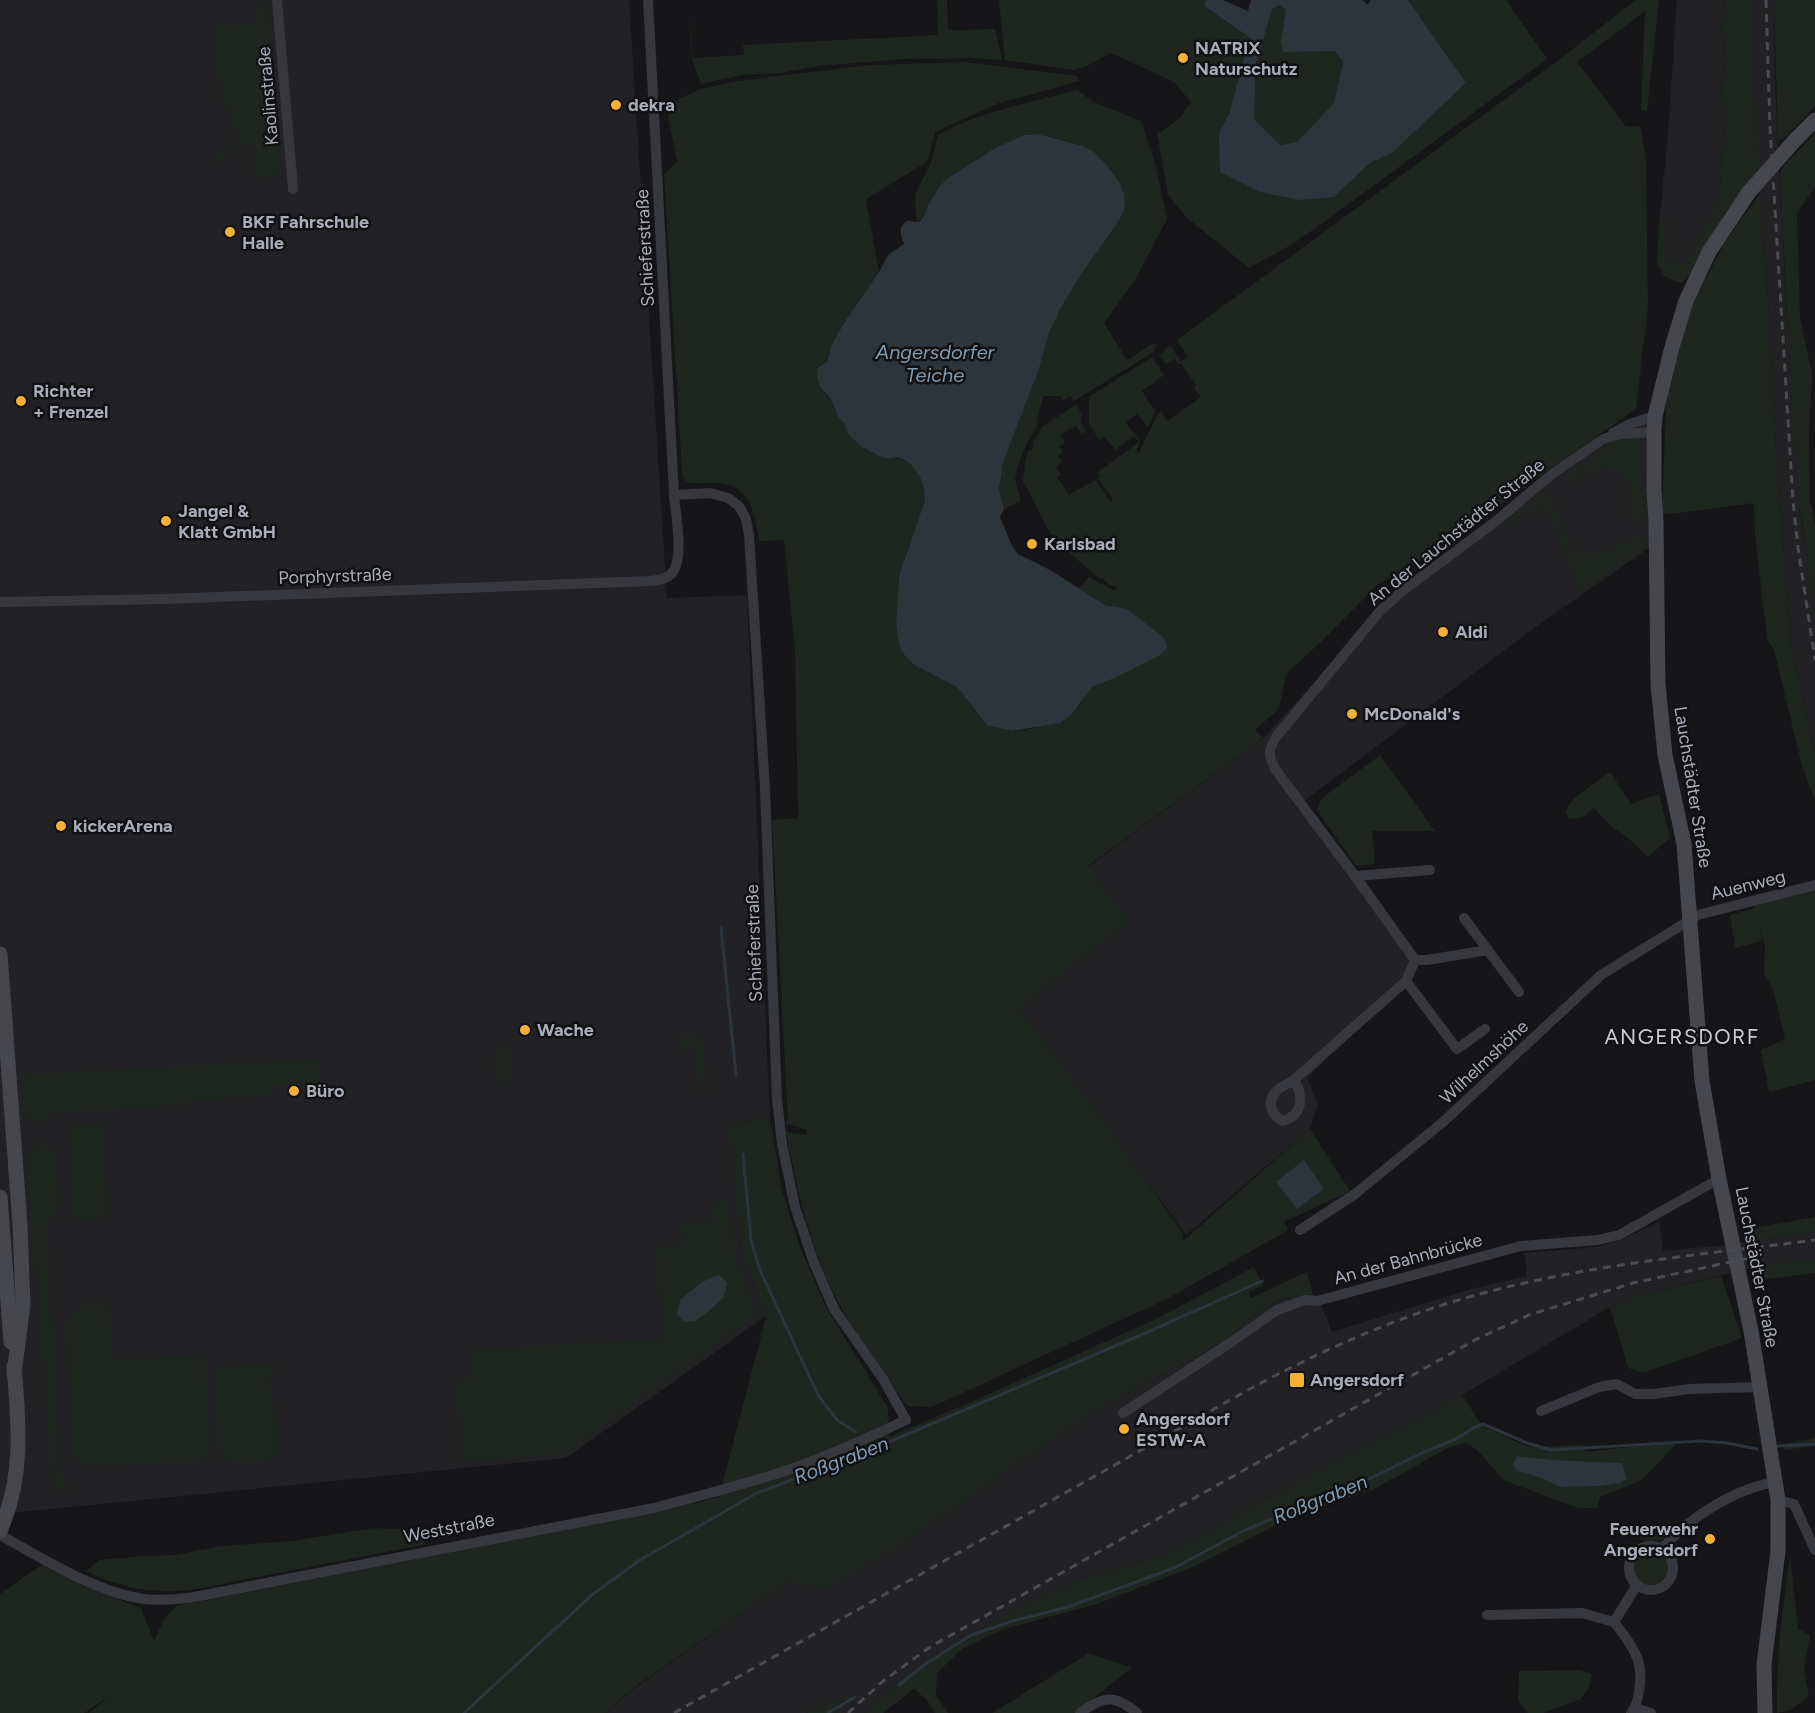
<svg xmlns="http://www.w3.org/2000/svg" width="1815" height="1713" viewBox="0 0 1815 1713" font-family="Figtree,sans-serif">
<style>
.built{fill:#222225}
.green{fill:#1e261f;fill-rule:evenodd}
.water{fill:#2c353c;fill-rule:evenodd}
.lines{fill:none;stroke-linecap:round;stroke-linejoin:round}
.stream{stroke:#2c353c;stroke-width:3}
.street{stroke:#37383d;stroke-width:10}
.secondary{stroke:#45474d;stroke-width:15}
.rail{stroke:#4a4c52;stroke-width:3;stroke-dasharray:8 6;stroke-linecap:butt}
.secondary-bridge{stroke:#45474d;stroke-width:15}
.poi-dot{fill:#f2b134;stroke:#111113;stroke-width:2}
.labels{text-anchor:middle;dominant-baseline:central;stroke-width:5;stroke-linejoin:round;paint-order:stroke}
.poi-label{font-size:18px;font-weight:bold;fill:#a8adb8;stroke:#111113;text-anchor:start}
.street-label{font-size:18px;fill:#a8adb8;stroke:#111113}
.water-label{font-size:20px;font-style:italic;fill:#7f9bb3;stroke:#111113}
.quarter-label{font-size:21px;letter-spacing:1.5px;fill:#c9ccd4;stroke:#111113}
</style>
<rect width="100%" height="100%" fill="#161618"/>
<g class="built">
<polygon points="0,0 629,0 667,598 747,595 770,1119 730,1122 741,1249 766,1316 566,1458 0,1514"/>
<polygon points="1677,0 1725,0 1722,32 1725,35 1722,103 1727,104 1719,196 1706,224 1693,242 1691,264 1672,263 1665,256 1667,223 1659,222 1667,146"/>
<polygon points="1753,0 1774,0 1775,85 1787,317 1803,530 1815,615 1815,755 1791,645 1776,449 1768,301 1760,194 1753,74"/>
<polygon points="1655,416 1656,543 1534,628 1301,803 1415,960 1406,981 1307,1078 1318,1104 1310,1129 1186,1235 1019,1008 1129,922 1088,867 1263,738 1380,611 1552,474 1620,434"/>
<polygon points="1659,1222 1663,1251 1716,1246 1815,1232 1815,1264 1751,1268 1638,1296 1610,1307 1462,1395 1318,1471 1165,1555 1079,1580 1004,1615 937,1655 890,1691 865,1713 835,1713 851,1696 846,1696 806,1713 605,1713 636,1687 790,1580 910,1539 1093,1412 1228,1339 1253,1315 1278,1301 1294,1296 1311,1296 1321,1304 1332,1332 1471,1289 1527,1276 1524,1253 1596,1247 1623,1239"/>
</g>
<g class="green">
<polygon points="688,0 693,58 744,55 743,45 938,35 937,0 947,0 948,30 995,29 1002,60 970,58 903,59 818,66 779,73 742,75 701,84 692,59"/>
<polygon points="999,0 1206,0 1204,6 1249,37 1230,112 1219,133 1334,197 1370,163 1392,153 1466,83 1408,0 1506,0 1547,59 1324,222 1291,245 1249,268 1186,217 1168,195 1157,134 1178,120 1191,102 1174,82 1111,53 1087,66 1073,70 1005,60"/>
<path d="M1636,0H1659L1647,111L1641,110L1645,11L1577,62L1626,126H1640L1646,160L1648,307L1636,409L1540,476L1426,558L1377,585L1322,641L1286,674L1279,709L1255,730L1263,738L1088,866L1129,922L1019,1008L1109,1129L1182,1232L1183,1241L1310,1129L1350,1191L1284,1222L1288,1230L1169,1298L932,1407L907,1406C886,1375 862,1344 843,1311C811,1255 798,1194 786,1132L807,1135V1130L785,1123L788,1120L772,820L798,818L795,652L784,540L759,541C756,525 754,503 741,492C722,475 695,488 686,481C683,478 683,475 682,472L664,174L677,162L666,105L700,89L738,81L870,65L966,62L1077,76L1080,81L999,103L935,132L927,162L866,199L879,272L846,320L828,356L827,362L820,365L825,394C835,402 836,415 845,424C858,437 876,448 890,459L898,457L910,463L920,477L924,489L925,500L899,576L896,624L898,639L914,665L957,687L987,725L1012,731L1025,730L1045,725L1079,706L1086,693L1092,687L1117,677L1166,650L1122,608L1105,605L1079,589L1088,577L1115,591L1117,588L1107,583L1102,578L1101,579L1063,548L1064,546L1060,540L1050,533L1023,481L1025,463L1028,451L1031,450L1034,445L1032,444L1042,427L1077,404L1082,416L1081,422L1086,431L1082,434L1076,426L1060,435L1065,443L1059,447L1063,452L1058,456L1062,462L1056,467L1061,474L1057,477L1069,495L1095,480L1111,502L1112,498L1098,479L1100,477L1097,473L1139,442L1134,436L1115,450L1104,436L1099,440L1089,423V397L1152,357L1164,375L1142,391L1155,411L1148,428L1137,414L1126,422L1140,442L1136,451L1139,452L1158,414L1161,412L1168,421L1201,397L1194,388L1196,385L1181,363L1178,364L1175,359L1166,364L1160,355L1170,345L1181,361L1188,357L1177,340L1561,58Z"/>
<polygon points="1725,0 1753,0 1753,74 1759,168 1725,213 1691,273 1681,283 1665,277 1657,263 1659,222 1667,222 1666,257 1672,263 1690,264 1693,242 1706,224 1719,196 1727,104 1722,103 1725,35 1723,35 1722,32"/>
<polygon points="1774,0 1815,0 1815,106 1784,138 1778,141"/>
<polygon points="261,1 268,9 270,47 267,58 274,106 278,167 276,173 272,178 260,179 254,169 254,143 241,144 214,165 213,158 238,139 229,110 220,99 216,26 255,24 255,5"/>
<polygon points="1280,5 1286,10 1281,41 1334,51 1343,61 1334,103 1297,142 1281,145 1254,119 1256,65 1272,9"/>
<path d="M1077,90L1094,102L1141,121L1156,166L1167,219L1136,278L1104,323L1127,360L1154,343L1157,346L1153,348L1155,351L1074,401L1070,396L1063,400L1061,396H1044L1039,410L1037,426L1027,443L1018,465L1015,479L1021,501L1004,509L999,489L1003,463L1039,369L1048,336L1060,309L1082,273L1124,193L1120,183L1105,163L1093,152L1083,146L1038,134H1030L995,148L948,178L926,211L924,216L917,222L915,203L916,192L931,163L938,135C980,111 1030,103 1077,90Z"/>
<path d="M1815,133V187L1797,213L1800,318L1812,374L1809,437L1810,500L1815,525V615C1792,470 1788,322 1780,175L1782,168Z"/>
<polygon points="1760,194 1768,301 1776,449 1791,645 1815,755 1815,802 1801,762 1774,650 1767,639 1755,534 1754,503 1662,515 1666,404 1672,370 1687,315 1725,242"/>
<path d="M1628,435L1637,439L1639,445L1645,523L1628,514L1629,488L1624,473C1601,461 1591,474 1570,482V475L1615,440Z"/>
<polygon points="1548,491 1574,554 1613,552 1614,547 1640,535 1648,544 1581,593 1547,508 1545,507 1523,514 1504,528 1503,523"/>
<polygon points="1380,755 1435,831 1372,831 1375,864 1356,866 1317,810 1321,799"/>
<polygon points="1610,772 1631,804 1659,794 1670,838 1649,856 1645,854 1630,840 1611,826 1594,808 1581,818 1569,819 1565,811 1574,798"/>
<polygon points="1815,887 1815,1080 1769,1092 1761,1050 1785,1039 1773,989 1764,974 1765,947 1760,927 1762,941 1735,948 1730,915 1755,908 1754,903"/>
<path d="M681,1034C685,1034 691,1033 695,1035C707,1041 705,1079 705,1092H700L697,1049H682Z"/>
<path d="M509,1045L511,1085C496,1083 494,1073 492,1059L502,1048Z"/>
<polygon points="317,1059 320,1083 271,1086 271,1095 187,1101 180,1105 55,1113 39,1124 26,1115 24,1075"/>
<polygon points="770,1119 782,1190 800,1247 827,1309 888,1408 889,1437 971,1402 1156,1319 1254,1267 1263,1285 1249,1292 1251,1298 1307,1272 1313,1295 1311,1296 1294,1296 1279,1300 1253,1315 1228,1339 1093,1412 910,1539 824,1590 790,1580 636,1686 605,1713 89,1713 110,1696 84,1713 0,1713 0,1594 43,1564 87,1587 141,1608 154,1641 164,1619 176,1606 663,1511 719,1497 766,1317 741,1249 729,1122"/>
<polygon points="104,1123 108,1218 78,1221 72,1215 68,1132 77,1124"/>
<polygon points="43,1142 57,1155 60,1205 47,1225 61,1472 67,1491 53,1491 27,1154"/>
<polygon points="729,1200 734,1255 758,1313 564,1454 462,1461 457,1382 469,1380 469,1350 664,1339 656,1248 684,1246 682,1224 715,1222 714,1202"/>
<polygon points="1815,1217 1815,1232 1746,1242 1743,1230"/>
<polygon points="1815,1259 1815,1273 1752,1281 1751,1268"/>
<polygon points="1721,1276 1742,1338 1643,1373 1628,1368 1610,1307 1638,1296"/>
<polygon points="108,1301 113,1360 200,1356 205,1361 210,1443 206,1454 196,1462 83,1466 76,1461 72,1450 66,1322 88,1303"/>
<path d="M274,1364L275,1372L268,1377L271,1401L276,1405L277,1454C264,1466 238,1464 222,1458L218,1446L214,1380L216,1373L221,1367Z"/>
<path d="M1462,1395L1482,1426L1528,1447L1584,1445L1585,1452L1678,1442L1642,1480L1600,1497L1598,1508H1578L1503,1480L1477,1450L1466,1443L1450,1447L1376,1488L1286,1520L1193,1567L1094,1605L1004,1629L963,1648L937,1673L936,1695L948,1713H935L927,1700L914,1689L883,1713H865L890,1691L937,1655L1004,1615L1079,1580L1165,1555L1318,1471ZM1518,1456L1554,1460L1622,1463L1599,1486L1561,1487L1541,1478L1518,1471Z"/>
<polygon points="1815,1438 1815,1446 1784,1450 1784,1444"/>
<path d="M1656,1527L1665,1538C1656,1542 1645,1545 1638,1536Z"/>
<path d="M374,1528L413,1530L427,1544L191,1590C149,1593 124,1589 86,1571L99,1560L143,1556L176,1555L221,1546L292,1541Z"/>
<circle cx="1651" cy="1567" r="18"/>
<path d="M1790,1556L1798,1629L1810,1635L1804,1671L1809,1697L1790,1710L1777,1713C1776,1660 1782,1608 1790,1556Z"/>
<polygon points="1089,1653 1132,1668 1074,1713 992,1713"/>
<polygon points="1580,1670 1592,1674 1589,1688 1581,1699 1543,1713 1528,1713 1518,1700 1519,1671"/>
<polygon points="846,1696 852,1696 835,1713 806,1713"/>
</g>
<g class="water">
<path d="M1206,0H1223L1248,11L1251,0H1362L1368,5L1371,0H1408L1466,83L1392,153L1370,163L1334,197L1300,200L1260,192L1220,172L1219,133L1230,112L1249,37L1204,6ZM1280,5L1286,10L1281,41L1283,52L1334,51L1343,61L1334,103L1297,142L1281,145L1254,119L1256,65L1272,9Z"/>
<path d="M1038,134L1083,146L1094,152L1105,163L1120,183L1124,193L1125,205L1122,215L1115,226L1082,273L1060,309L1048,336L1039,369L1003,463L999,489L1004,509L1000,517L1012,546L1018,554L1050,570L1105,605L1123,608L1130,611L1164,638L1167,647L1166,650L1160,655L1117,677L1092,687L1072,714L1060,723L1012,731L987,725L957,687L914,665L902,652L898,639L896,624L899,576L925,500L924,489L920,477L910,463L898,457L890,459L882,457L862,447L852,438L846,431L845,424L839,418L831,399L820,387L817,376L818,367L827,362L832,344L846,320L879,272L888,255L904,244C901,235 897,227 907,221L919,222L924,216L928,205L940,186L948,178L995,148L1024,135Z"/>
<polygon points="1304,1160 1324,1189 1297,1209 1276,1182"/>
<polygon points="719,1275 727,1283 724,1297 708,1312 695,1321 684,1322 677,1313 680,1300 702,1282"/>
<polygon points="1517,1456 1554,1460 1622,1463 1627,1479 1620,1483 1599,1486 1561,1487 1541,1478 1518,1471 1513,1465"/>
</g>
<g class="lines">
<g class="stream">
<polyline points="721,928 736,1075"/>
<polyline points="743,1154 751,1239 759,1268 818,1395 837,1420 856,1432"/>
<polyline points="1778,1446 1815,1444"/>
<polyline points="899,1685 924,1665 971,1635 1013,1621 1068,1607 1174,1568 1247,1529 1357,1485 1424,1452 1456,1439 1473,1428 1483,1424 1527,1443 1551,1450 1701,1441 1727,1443 1757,1449"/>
<polyline points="464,1713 593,1594 640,1560 757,1493 868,1451 1141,1335 1262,1281"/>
<polyline points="828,1713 855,1697"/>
</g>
<g class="street">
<polyline points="277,0 293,189"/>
<polyline points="1613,433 1630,424 1655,416"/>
<path d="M0,602L164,599L651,581C659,580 667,579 672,573C685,558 675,513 674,495L648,0"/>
<polyline points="1355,876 1430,870"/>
<polyline points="1464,918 1519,992"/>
<polyline points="1415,960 1427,960 1488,950"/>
<polyline points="1406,981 1457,1049 1485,1029"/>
<path d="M1294,1080C1304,1096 1303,1115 1283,1121C1269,1114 1266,1098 1280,1088C1284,1085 1290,1083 1294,1080L1406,981L1415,960L1355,876L1275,769C1268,754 1268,751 1276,737L1380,611L1401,592L1495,522L1552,474L1603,439L1620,434L1654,432"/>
<polyline points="1300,1230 1355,1194 1443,1122 1601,975 1698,915 1815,885"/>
<polyline points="1541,1411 1599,1387 1617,1384 1635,1394 1654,1394 1689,1389 1760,1387"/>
<polyline points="1123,1413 1230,1343 1277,1310 1305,1300 1317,1301 1521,1246 1598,1240 1619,1235 1719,1179"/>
<polyline points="1778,1500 1794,1504 1815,1550"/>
<path d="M0,1535C42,1558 95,1592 143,1599C158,1601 174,1599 189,1598L654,1508C700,1496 746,1484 791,1469C831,1455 868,1438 906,1420L883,1379L834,1309L814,1263L795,1207L782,1144L777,1099L765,789L749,535L746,519L739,506L728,498L710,493L674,495"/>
<circle cx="1651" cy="1568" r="22"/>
<path d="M1662,1549C1688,1518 1736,1488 1776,1482"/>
<polyline points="1487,1615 1582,1613 1614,1622"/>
<path d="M1614,1622C1631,1644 1645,1660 1639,1691C1638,1699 1636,1707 1631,1713"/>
<polyline points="1614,1622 1637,1585"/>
<polyline points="1635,1708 1651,1713"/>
<path d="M1080,1713C1103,1696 1115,1694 1137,1713"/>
</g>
<g class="secondary">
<polyline points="1796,139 1815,120"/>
<polyline points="1749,192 1709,252 1686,301 1672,347 1655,416 1654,432 1654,489 1656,521 1658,684 1665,755 1684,844 1702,1081 1719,1179 1751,1331 1778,1500 1778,1551 1764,1665 1765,1713"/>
<polyline points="0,954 20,1225 23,1305 14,1374"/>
<polyline points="0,1197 11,1342"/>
<path d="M0,1531C24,1476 19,1425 14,1366"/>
</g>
<g class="rail">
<polyline points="1766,0 1770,128 1793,501 1798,548 1815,660"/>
<path d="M674,1713L1248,1390C1309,1357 1372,1328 1439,1306C1561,1267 1689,1256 1815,1240"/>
<polyline points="848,1713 882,1682 930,1647 1475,1340 1529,1315 1633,1283 1763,1255"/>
</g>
<polyline class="secondary-bridge" points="1749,192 1796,139"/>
</g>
<g class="poi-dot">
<circle cx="1183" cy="58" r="6"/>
<circle cx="616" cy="105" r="6"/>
<circle cx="230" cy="232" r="6"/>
<circle cx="21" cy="401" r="6"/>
<circle cx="166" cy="521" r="6"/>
<circle cx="1032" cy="544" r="6"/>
<circle cx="1443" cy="632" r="6"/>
<circle cx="1352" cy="714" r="6"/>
<circle cx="61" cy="826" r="6"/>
<circle cx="525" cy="1030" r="6"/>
<circle cx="294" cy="1091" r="6"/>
<rect x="1289" y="1372" width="16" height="16" rx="3"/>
<circle cx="1124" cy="1429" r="6"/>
<circle cx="1710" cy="1539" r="6"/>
</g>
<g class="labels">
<g class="poi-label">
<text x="1195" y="48">NATRIX<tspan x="1195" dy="21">Naturschutz</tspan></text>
<text x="628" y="105">dekra</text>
<text x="242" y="222">BKF Fahrschule<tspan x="242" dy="21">Halle</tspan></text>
<text x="33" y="391">Richter<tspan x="33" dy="21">+ Frenzel</tspan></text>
<text x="178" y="511">Jangel &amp;<tspan x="178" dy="21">Klatt GmbH</tspan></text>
<text x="1044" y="544">Karlsbad</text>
<text x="1455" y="632">Aldi</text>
<text x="1364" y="714">McDonald's</text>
<text x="73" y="826">kickerArena</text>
<text x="537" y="1030">Wache</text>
<text x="306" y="1091">Büro</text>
<text x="1310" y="1380">Angersdorf</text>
<text x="1136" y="1419">Angersdorf<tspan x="1136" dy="21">ESTW-A</tspan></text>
<text x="1698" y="1529" text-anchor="end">Feuerwehr<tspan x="1698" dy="21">Angersdorf</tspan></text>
</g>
<g class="street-label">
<text transform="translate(268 96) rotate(-95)">Kaolinstraße</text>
<text transform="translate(645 248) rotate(-93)">Schieferstraße</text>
<text transform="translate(1456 532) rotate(-39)">An der Lauchstädter Straße</text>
<text transform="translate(335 576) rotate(-2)">Porphyrstraße</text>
<text transform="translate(1693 787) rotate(81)">Lauchstädter Straße</text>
<text transform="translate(1748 885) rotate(-14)">Auenweg</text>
<text transform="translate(754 943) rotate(-92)">Schieferstraße</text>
<text transform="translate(1484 1062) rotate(-43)">Wilhelmshöhe</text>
<text transform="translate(1408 1259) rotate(-15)">An der Bahnbrücke</text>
<text transform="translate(1757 1267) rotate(79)">Lauchstädter Straße</text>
<text transform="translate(449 1528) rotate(-11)">Weststraße</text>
</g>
<g class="water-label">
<text x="935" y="352">Angersdorfer<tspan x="935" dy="23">Teiche</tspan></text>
<text transform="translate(841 1460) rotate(-21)">Roßgraben</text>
<text transform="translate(1320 1499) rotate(-22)">Roßgraben</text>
</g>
<g class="quarter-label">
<text x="1682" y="1036">ANGERSDORF</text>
</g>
</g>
</svg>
